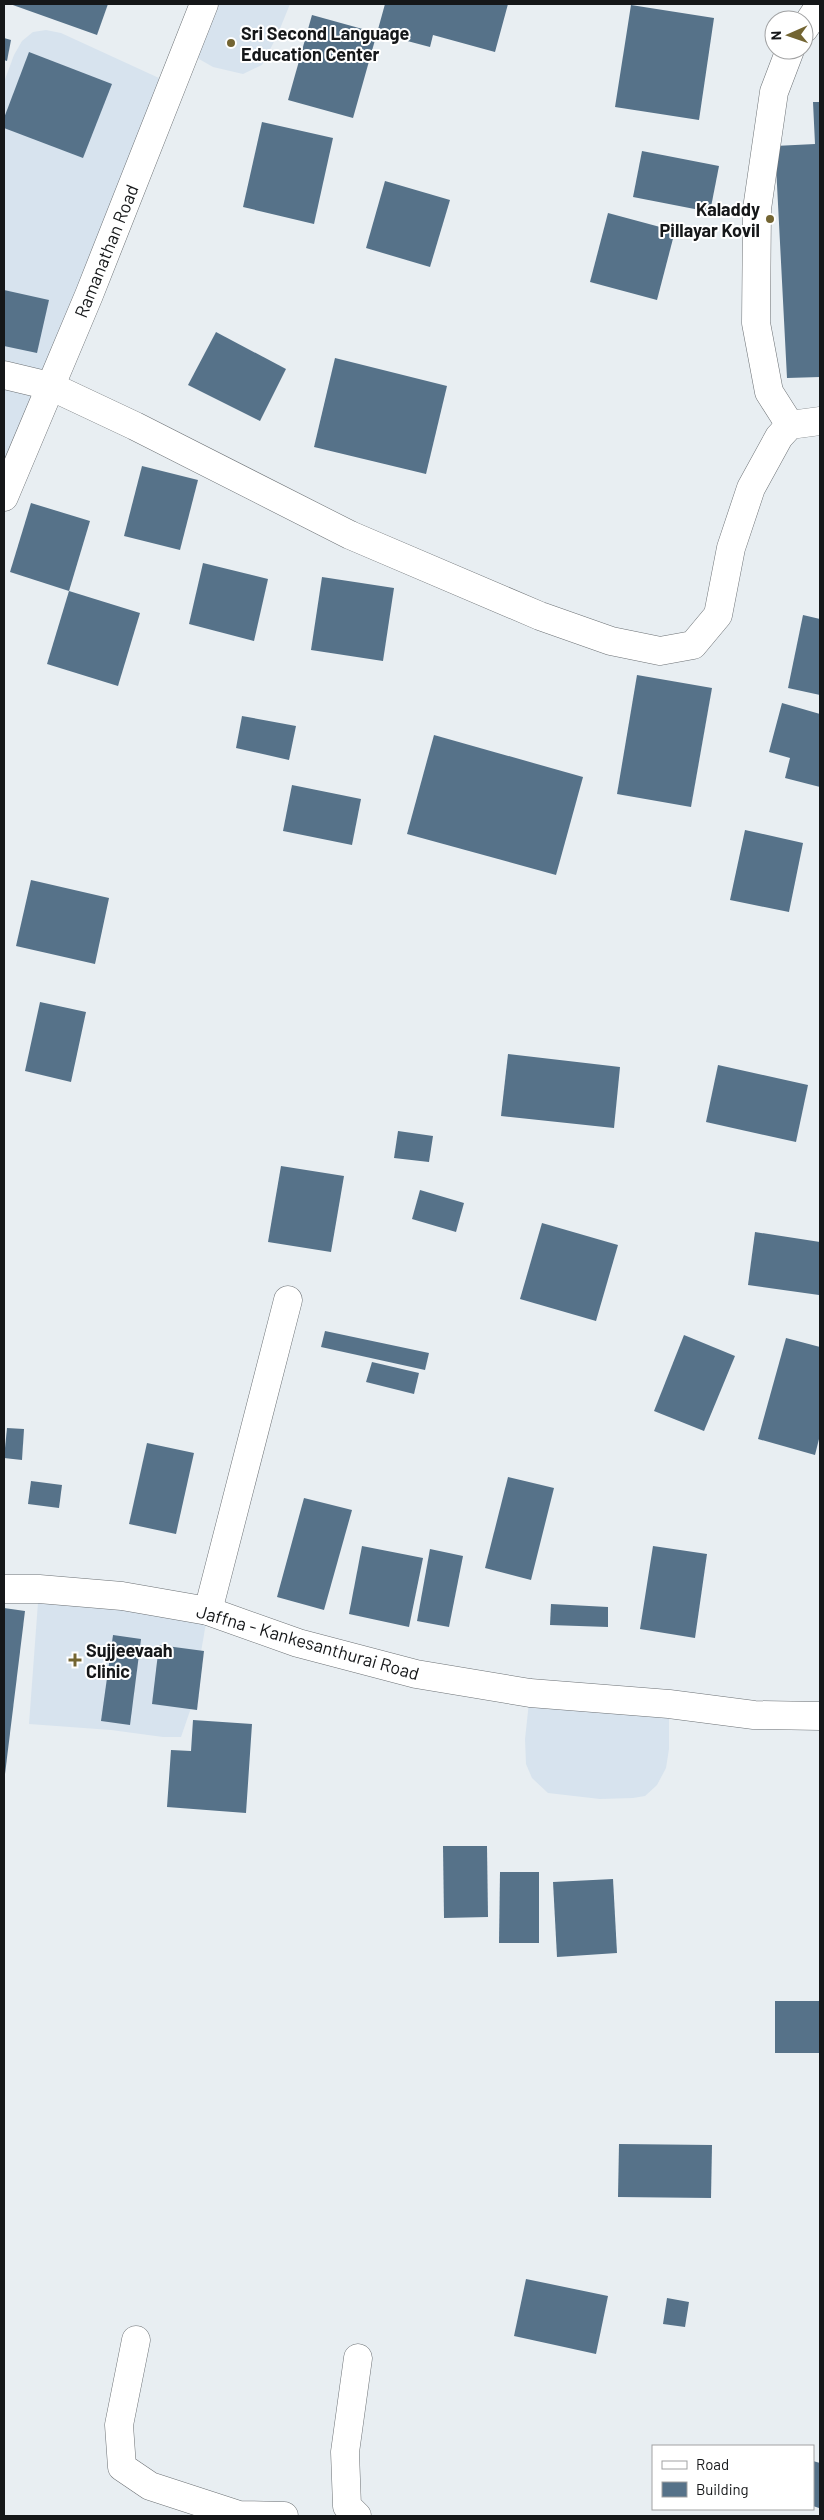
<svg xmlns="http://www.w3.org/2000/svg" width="824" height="2520" viewBox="0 0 824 2520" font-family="Barlow,sans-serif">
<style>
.built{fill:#d7e3ee}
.building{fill:#567289}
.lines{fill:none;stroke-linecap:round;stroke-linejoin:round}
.minor-casing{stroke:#6c7175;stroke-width:29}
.major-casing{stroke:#6c7175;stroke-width:29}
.minor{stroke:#fff;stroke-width:28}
.major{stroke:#fff;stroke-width:28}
.poi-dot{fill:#736532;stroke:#fff;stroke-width:2}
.labels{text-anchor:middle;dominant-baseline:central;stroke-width:4;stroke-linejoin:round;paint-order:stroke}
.poi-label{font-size:18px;font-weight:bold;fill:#151719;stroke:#fff;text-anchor:start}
.street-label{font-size:18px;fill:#151719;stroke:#fff}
</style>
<rect width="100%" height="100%" fill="#e8eef2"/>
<g class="built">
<polygon points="204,4 290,4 277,36 262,65 243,74 213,67 185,51"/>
<polygon points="46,30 61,33 172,84 4,497 4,82 14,55 22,41 33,32"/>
<polygon points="39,1589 208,1611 192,1705 181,1737 163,1737 111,1730 29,1724"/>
<polygon points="530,1693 669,1704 669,1749 666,1768 657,1785 645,1796 633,1798 600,1799 548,1793 532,1778 526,1764 525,1739"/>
</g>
<g class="building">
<polygon points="10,4 108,4 97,35"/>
<polygon points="385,4 508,4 495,52 433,35 430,47 377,33"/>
<polygon points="631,5 714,18 699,120 615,107"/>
<polygon points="312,15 377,33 353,118 288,100"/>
<polygon points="4,38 11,40 7,61 4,60"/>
<polygon points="29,52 112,84 83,158 4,128 4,118"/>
<polygon points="813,102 820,102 820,377 787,378 775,146 815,144"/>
<polygon points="262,122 333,138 314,224 243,207"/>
<polygon points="642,151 719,166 710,212 633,197"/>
<polygon points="385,181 450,200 430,267 366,248"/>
<polygon points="608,213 675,231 657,300 590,282"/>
<polygon points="4,290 49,300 37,353 4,346"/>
<polygon points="216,332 286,369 260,421 188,385"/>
<polygon points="335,358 447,386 426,474 314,447"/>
<polygon points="142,466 198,480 180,550 124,536"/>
<polygon points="31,503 90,521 69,591 10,572"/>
<polygon points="203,563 268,579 254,641 189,624"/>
<polygon points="322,577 394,588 383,661 311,650"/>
<polygon points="69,591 140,613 118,686 47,664"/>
<polygon points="803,615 820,619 820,695 788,688"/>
<polygon points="637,675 712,688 691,807 617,794"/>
<polygon points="782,703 820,714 820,787 785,778 790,758 769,752"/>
<polygon points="242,716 296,726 289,760 236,748"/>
<polygon points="434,735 583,777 556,875 407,834"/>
<polygon points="292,785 361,799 352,845 283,831"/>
<polygon points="745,830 803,843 789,912 730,900"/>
<polygon points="31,880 109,898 95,964 16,946"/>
<polygon points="40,1002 86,1012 71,1082 25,1071"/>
<polygon points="508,1054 620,1067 614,1128 501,1116"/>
<polygon points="718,1065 808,1085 796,1142 706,1122"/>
<polygon points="398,1131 433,1136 429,1162 394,1158"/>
<polygon points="281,1166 344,1176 331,1252 268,1242"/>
<polygon points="420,1190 464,1203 456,1232 412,1219"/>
<polygon points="542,1223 618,1245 596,1321 520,1299"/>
<polygon points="755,1232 820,1242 819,1295 748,1285"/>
<polygon points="325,1331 429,1353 425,1370 321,1347"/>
<polygon points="684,1335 735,1356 704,1431 654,1411"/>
<polygon points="786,1338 820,1347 820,1435 815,1455 758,1439"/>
<polygon points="372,1362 419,1373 414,1394 366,1382"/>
<polygon points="7,1428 24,1429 22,1460 4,1458"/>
<polygon points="147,1443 194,1453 176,1534 129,1524"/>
<polygon points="508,1477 554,1488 531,1580 485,1568"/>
<polygon points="31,1481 62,1485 59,1508 28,1504"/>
<polygon points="304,1498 352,1510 324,1610 277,1597"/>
<polygon points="362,1546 423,1558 409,1627 349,1614"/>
<polygon points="653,1546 707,1554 695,1638 640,1629"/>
<polygon points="430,1549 463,1556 449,1627 417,1621"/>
<polygon points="551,1604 608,1607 608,1627 550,1625"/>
<polygon points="4,1608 25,1611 5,1774 4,1774"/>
<polygon points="113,1635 141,1639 130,1725 101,1721"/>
<polygon points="159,1645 204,1651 197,1710 152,1704"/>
<polygon points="193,1720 252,1724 246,1813 167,1807 171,1750 191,1751"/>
<polygon points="443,1846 487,1846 488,1917 444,1918"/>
<polygon points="500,1872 539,1872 539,1943 499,1943"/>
<polygon points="613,1879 617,1953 557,1957 553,1882"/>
<rect x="775" y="2001" width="45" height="52"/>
<polygon points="619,2144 712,2145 711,2198 618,2197"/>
<polygon points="526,2279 608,2296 596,2354 514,2336"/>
<polygon points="667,2298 689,2302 685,2327 663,2324"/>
<polygon points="813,2461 820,2463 819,2508 813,2506"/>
</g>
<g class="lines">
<g class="minor-casing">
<g id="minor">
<polyline points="804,29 820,5"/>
<polyline points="790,50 774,92 757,209 756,323 769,392 790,425"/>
<polyline points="4,375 50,386 135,426 350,535 540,616 611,641 660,651 693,645 718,615 731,548 751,488 779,437 790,425 820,421"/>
<polyline points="208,1611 288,1300"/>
<polyline points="136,2340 119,2425 122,2467 150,2486 239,2515 284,2516"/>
<polyline points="357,2516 347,2506 345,2452 358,2358"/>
</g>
</g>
<g class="major-casing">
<g id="major">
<polyline points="4,497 89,295 204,4"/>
<polyline points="4,1589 39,1589 122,1596 208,1611 298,1643 416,1674 530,1693 669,1704 754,1715 820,1716"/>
</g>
</g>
<use href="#minor" class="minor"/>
<use href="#major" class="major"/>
</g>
<g class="poi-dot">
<circle cx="231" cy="43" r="5"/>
<circle cx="770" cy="219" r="5"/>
<path d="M72.5 1652.5h5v5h5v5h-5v5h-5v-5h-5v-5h5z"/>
</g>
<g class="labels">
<g class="poi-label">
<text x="241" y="33">Sri Second Language<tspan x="241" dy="21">Education Center</tspan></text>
<text x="760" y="209" text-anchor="end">Kaladdy<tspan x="760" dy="21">Pillayar Kovil</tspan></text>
<text x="86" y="1650">Sujjeevaah<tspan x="86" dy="21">Clinic</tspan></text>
</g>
<g class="street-label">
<text transform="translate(106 251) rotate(-68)">Ramanathan Road</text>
<text transform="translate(308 1642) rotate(16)">Jaffna - Kankesanthurai Road</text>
</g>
</g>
<rect width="824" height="2520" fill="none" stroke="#151719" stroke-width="10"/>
<rect x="652" y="2445" width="162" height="65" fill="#ffffff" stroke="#a1a2a3"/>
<rect x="662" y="2461" width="25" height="8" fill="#ffffff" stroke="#a1a2a3"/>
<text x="696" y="2470" font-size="15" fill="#151719">Road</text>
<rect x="662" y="2482" width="25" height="15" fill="#567289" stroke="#a1a2a3"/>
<text x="696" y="2495" font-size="15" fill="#151719">Building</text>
<g transform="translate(789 35) rotate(268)"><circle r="24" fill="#ffffff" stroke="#a1a2a3"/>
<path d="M0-4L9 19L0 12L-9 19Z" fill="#736532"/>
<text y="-8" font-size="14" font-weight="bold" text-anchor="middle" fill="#151719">N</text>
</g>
</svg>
